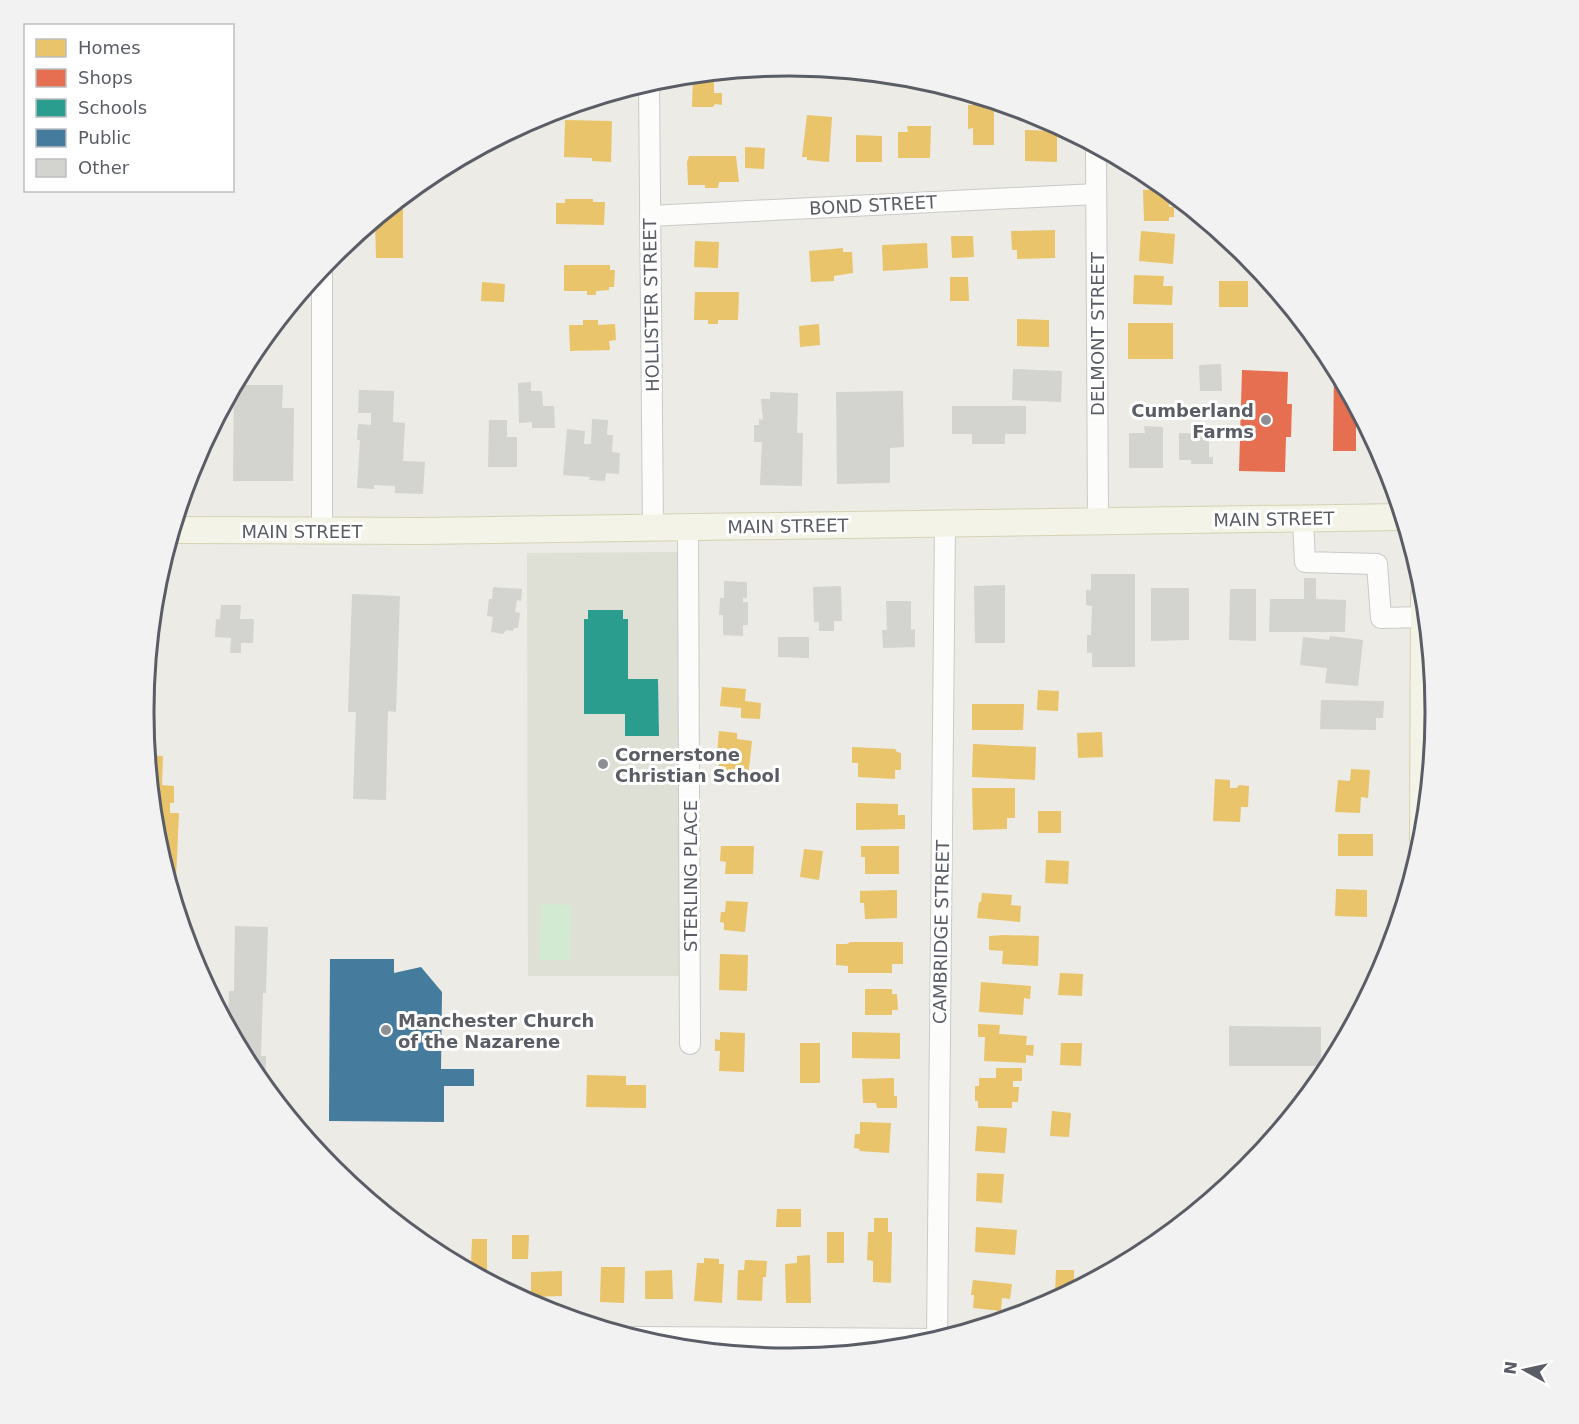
<svg xmlns="http://www.w3.org/2000/svg" width="1579" height="1424" viewBox="0 0 1579 1424" font-family="'DejaVu Sans',sans-serif">
<style>
.education{fill:#dedfd5}
.green{fill:#d2ead2}
.homes{fill:#e9c46a}
.shops{fill:#e76f51}
.schools{fill:#2a9d8f}
.public{fill:#457b9d}
.building{fill:#d3d3cf}
.lines{fill:none;stroke-linecap:round;stroke-linejoin:round}
.minor-casing{stroke:#c9cac9;stroke-width:22}
.major-casing{stroke:#d6d2b1;stroke-width:28}
.minor{stroke:#fcfcfb;stroke-width:20}
.major{stroke:#f3f3e7;stroke-width:26}
.poi-dot{fill:#8d8f92;stroke:#fff;stroke-width:2}
.labels{text-anchor:middle;dominant-baseline:central;stroke-width:6;stroke-linejoin:round;paint-order:stroke}
.street-label{font-size:18px;fill:#5a5d65;stroke:#fff}
.poi-label{font-size:18px;font-weight:bold;fill:#5a5d65;stroke:#fff;text-anchor:start}
.rim{fill:none;stroke:#5a5d65;stroke-width:3}
</style>
<rect width="100%" height="100%" fill="#ecebe5"/>
<polygon class="education" points="679,552 679,976 528,976 527,553"/>
<polygon class="green" points="541,904 571,905 570,960 540,960"/>
<g class="homes">
<polygon points="725,72 725,81 714,80 714,93 722,93 722,105 715,104 713,107 692,107 693,78 708,79 709,74"/>
<polygon points="968,105 994,105 994,145 973,145 973,128 968,129"/>
<polygon points="807,115 832,117 829,162 807,160 807,157 802,157"/>
<polygon points="565,120 612,121 611,162 592,161 592,158 564,157"/>
<polygon points="907,126 931,126 930,158 898,158 898,132 908,132"/>
<polygon points="1025,130 1057,131 1057,162 1025,161"/>
<polygon points="856,135 882,136 882,162 856,162"/>
<polygon points="745,147 765,148 764,169 745,168"/>
<polygon points="689,156 736,156 739,182 719,182 718,188 705,188 705,185 688,185 687,162"/>
<polygon points="1166,189 1169,192 1169,207 1174,207 1174,217 1169,217 1169,221 1144,221 1143,190"/>
<polygon points="403,197 403,258 376,258 375,220"/>
<polygon points="565,199 593,199 593,202 605,202 604,225 556,224 556,203 565,203"/>
<polygon points="1055,230 1055,258 1017,259 1017,250 1012,250 1011,231"/>
<polygon points="1141,231 1175,234 1173,264 1139,261"/>
<polygon points="951,236 973,236 974,257 952,258"/>
<polygon points="695,241 719,242 718,268 694,267"/>
<polygon points="927,243 928,268 883,271 882,245"/>
<polygon points="843,248 843,252 852,252 853,273 834,276 834,281 811,282 809,251"/>
<polygon points="564,265 610,265 610,270 615,270 614,287 609,287 609,290 596,291 596,295 587,295 587,291 564,291"/>
<polygon points="1134,275 1164,276 1163,286 1173,286 1172,305 1133,304"/>
<polygon points="950,277 968,277 969,301 950,301"/>
<rect x="1219" y="281" width="29" height="26"/>
<polygon points="482,282 505,284 504,302 481,301"/>
<polygon points="695,292 739,292 738,320 718,320 718,324 708,324 708,320 694,320"/>
<polygon points="1017,319 1049,320 1049,347 1017,346"/>
<polygon points="583,320 598,320 598,325 615,324 616,340 609,341 610,350 570,351 569,325 583,325"/>
<rect x="1128" y="323" width="45" height="36"/>
<polygon points="819,324 820,345 800,347 799,326"/>
<polygon points="154,609 155,610 155,631 158,631 157,651 153,654 153,668 148,668"/>
<polygon points="722,687 746,689 745,701 761,703 760,719 741,718 741,708 720,706"/>
<polygon points="1038,690 1059,691 1058,711 1037,710"/>
<polygon points="972,704 1024,704 1023,730 972,730"/>
<polygon points="719,731 737,733 737,739 752,741 748,778 718,775 719,763 716,763"/>
<polygon points="1102,732 1103,757 1078,758 1077,733"/>
<polygon points="973,744 1036,747 1035,780 972,777"/>
<polygon points="852,747 895,749 897,752 901,753 901,770 895,770 895,779 858,777 858,763 852,763"/>
<polygon points="148,755 163,756 162,785 174,786 174,803 170,803 170,813 179,813 175,901 156,838"/>
<polygon points="1351,769 1370,770 1368,798 1361,797 1360,813 1335,812 1338,780 1350,781"/>
<polygon points="1215,779 1230,780 1230,788 1237,788 1239,785 1249,786 1248,807 1241,807 1240,822 1213,821"/>
<polygon points="972,788 1015,788 1015,818 1007,818 1007,829 973,830"/>
<polygon points="856,803 898,804 898,815 905,815 905,829 856,830"/>
<rect x="1038" y="811" width="23" height="22"/>
<rect x="1338" y="834" width="35" height="22"/>
<polygon points="721,846 754,846 753,874 725,874 726,862 720,861"/>
<polygon points="861,846 899,846 899,874 865,874 865,857 861,857"/>
<polygon points="804,849 823,851 819,880 800,877"/>
<polygon points="1046,860 1069,861 1068,884 1045,883"/>
<polygon points="1336,889 1367,890 1367,917 1335,916"/>
<polygon points="897,890 897,918 865,919 864,903 860,903 860,891"/>
<polygon points="982,893 1012,895 1011,905 1021,906 1020,922 977,918 979,902 981,902"/>
<polygon points="726,901 748,902 745,932 724,930 724,923 720,922 721,912 725,912"/>
<polygon points="1004,935 1039,936 1038,966 1002,964 1003,951 989,950 989,936"/>
<polygon points="850,942 903,942 903,964 892,964 892,973 848,973 848,966 836,965 836,944 847,944"/>
<polygon points="720,954 748,955 747,991 719,990"/>
<polygon points="1060,973 1083,974 1082,996 1058,995"/>
<polygon points="981,982 1031,986 1030,999 1024,998 1023,1015 979,1012"/>
<polygon points="865,989 892,989 892,994 897,994 898,1010 892,1010 892,1015 865,1015"/>
<polygon points="978,1024 1000,1025 999,1034 1027,1036 1026,1045 1034,1045 1033,1056 1026,1055 1026,1063 984,1061 985,1037 978,1037"/>
<polygon points="720,1032 745,1033 744,1072 719,1071 720,1051 715,1051 715,1039 720,1040"/>
<polygon points="852,1032 900,1033 900,1059 852,1058"/>
<rect x="800" y="1043" width="20" height="40"/>
<polygon points="1061,1043 1082,1043 1081,1066 1060,1065"/>
<polygon points="996,1068 1022,1068 1022,1081 1013,1081 1013,1087 1019,1087 1018,1102 1012,1102 1012,1108 978,1108 978,1101 975,1101 975,1086 979,1086 979,1078 996,1078"/>
<polygon points="587,1075 626,1076 626,1085 646,1085 646,1108 586,1107"/>
<polygon points="894,1078 894,1096 897,1096 897,1108 877,1108 876,1103 863,1103 862,1079"/>
<polygon points="1052,1111 1071,1113 1069,1137 1050,1136"/>
<polygon points="860,1122 891,1123 889,1153 859,1151 860,1149 854,1148 855,1134 860,1134"/>
<polygon points="977,1126 1007,1128 1005,1153 975,1151"/>
<polygon points="977,1173 1004,1174 1002,1203 976,1201"/>
<polygon points="777,1209 801,1209 801,1227 776,1227"/>
<polygon points="874,1218 888,1218 888,1232 892,1232 891,1283 873,1282 873,1261 867,1260 868,1232 874,1232"/>
<polygon points="976,1227 1017,1230 1015,1255 975,1252"/>
<rect x="827" y="1232" width="17" height="31"/>
<polygon points="512,1235 529,1235 528,1259 512,1259"/>
<polygon points="472,1239 487,1239 487,1279 463,1266 462,1264 471,1264"/>
<polygon points="422,1242 436,1242 436,1252 430,1249"/>
<polygon points="810,1255 811,1303 786,1303 785,1264 797,1263 797,1256"/>
<polygon points="704,1258 719,1259 719,1264 724,1264 722,1303 694,1301 697,1263 704,1263"/>
<polygon points="745,1260 767,1261 766,1277 763,1277 762,1301 737,1300 738,1270 744,1270"/>
<polygon points="601,1267 625,1267 624,1303 600,1302"/>
<polygon points="672,1270 673,1299 645,1299 645,1271"/>
<polygon points="1056,1270 1074,1270 1074,1289 1067,1293 1055,1293"/>
<polygon points="562,1271 562,1296 531,1297 531,1272"/>
<polygon points="973,1280 1012,1284 1010,1299 1002,1298 1001,1311 973,1308 974,1295 971,1295"/>
</g>
<g class="shops">
<polygon points="1334,366 1356,409 1356,451 1333,451"/>
<polygon points="1242,370 1288,372 1287,404 1292,404 1291,437 1286,437 1285,472 1239,471"/>
</g>
<polygon class="schools" points="588,610 623,610 623,619 628,619 628,679 658,679 659,736 625,736 625,714 584,714 584,619 588,619"/>
<polygon class="public" points="330,959 394,959 394,973 421,967 442,992 441,1069 474,1069 474,1086 444,1086 444,1122 329,1121"/>
<g class="building">
<polygon points="1221,364 1222,391 1200,391 1199,365"/>
<polygon points="1013,369 1062,371 1061,402 1012,400"/>
<polygon points="531,382 531,391 542,391 543,406 554,406 555,428 532,428 532,422 519,423 518,383"/>
<polygon points="236,385 283,385 282,408 294,408 293,481 233,481 234,388"/>
<polygon points="359,390 394,391 393,422 405,423 403,461 425,462 423,494 395,493 395,486 374,485 374,489 357,488 360,440 357,440 358,424 371,425 371,413 358,413"/>
<polygon points="903,391 904,447 890,448 890,483 837,484 836,392"/>
<polygon points="770,392 798,393 797,433 803,433 802,486 760,485 762,442 754,442 754,425 759,425 759,419 763,420 761,399 770,399"/>
<polygon points="952,406 1026,406 1026,434 1005,434 1005,444 972,444 972,434 952,434"/>
<polygon points="592,419 608,420 607,435 613,435 612,452 620,453 619,474 606,473 605,481 589,480 590,477 563,475 567,429 585,431 584,444 591,444"/>
<polygon points="489,420 507,420 507,437 517,437 517,467 488,467"/>
<polygon points="1144,426 1163,427 1163,468 1129,468 1129,433 1145,433"/>
<polygon points="1179,433 1209,434 1209,457 1213,457 1213,464 1191,464 1191,460 1179,460"/>
<polygon points="1091,574 1135,574 1135,667 1092,667 1092,653 1087,653 1087,635 1091,635 1092,606 1086,605 1086,590 1091,590"/>
<polygon points="1304,578 1316,578 1316,599 1346,600 1345,632 1269,632 1270,599 1304,599"/>
<polygon points="724,581 747,582 747,598 743,598 743,602 748,602 748,625 743,625 743,636 723,635 723,615 719,615 720,598 724,598"/>
<polygon points="1005,585 1005,643 975,643 974,586"/>
<polygon points="841,586 842,621 834,621 834,631 819,631 819,622 814,622 813,587"/>
<polygon points="493,587 522,589 521,601 517,600 515,612 520,613 518,628 514,628 513,631 506,630 503,634 491,632 493,617 487,616 489,599 492,599"/>
<polygon points="1151,588 1189,588 1189,640 1151,641"/>
<polygon points="1230,589 1256,589 1256,641 1229,640"/>
<polygon points="352,594 400,596 396,712 388,711 386,800 353,799 356,712 348,712"/>
<polygon points="886,601 911,601 911,630 915,629 915,647 883,648 882,630 887,630"/>
<polygon points="221,605 241,605 240,619 254,619 253,643 241,643 241,653 230,653 231,638 215,637 216,619 220,619"/>
<polygon points="1330,636 1363,640 1358,686 1325,683 1327,668 1300,665 1303,637 1329,640"/>
<polygon points="778,637 809,637 809,658 778,657"/>
<polygon points="1321,700 1384,701 1383,718 1376,718 1376,730 1320,729"/>
<polygon points="235,926 268,927 266,993 263,993 261,1056 266,1056 265,1086 252,1071 228,1025 229,991 234,991"/>
<polygon points="1229,1026 1321,1027 1321,1066 1229,1066"/>
</g>
<g class="lines">
<g class="minor-casing">
<g id="minor">
<polyline points="649,83 653,528"/>
<polyline points="1096,147 1098,522"/>
<polyline points="650,216 1096,194"/>
<polyline points="322,269 322,531"/>
<polyline points="1303,519 1305,562 1377,564 1381,618 1424,617"/>
<polyline points="688,528 690,1044"/>
<polyline points="634,1337 936,1339"/>
<polyline points="937,1339 945,524"/>
</g>
</g>
<g class="major-casing">
<g id="major">
<polyline points="173,530 422,531 1402,517"/>
<polyline points="1423,839 1424,596"/>
</g>
</g>
<use href="#minor" class="minor"/>
<use href="#major" class="major"/>
</g>
<g class="poi-dot">
<circle cx="1266" cy="420" r="6"/>
<circle cx="603" cy="764" r="6"/>
<circle cx="386" cy="1030" r="6"/>
</g>
<g class="labels">
<g class="street-label">
<text transform="translate(873 205) rotate(-3)">BOND STREET</text>
<text transform="translate(651 305) rotate(-91)">HOLLISTER STREET</text>
<text transform="translate(1097 334) rotate(-90)">DELMONT STREET</text>
<text transform="translate(1274 519) rotate(-1)">MAIN STREET</text>
<text transform="translate(788 526) rotate(-1)">MAIN STREET</text>
<text x="302" y="531">MAIN STREET</text>
<text transform="translate(690 876) rotate(-90)">STERLING PLACE</text>
<text transform="translate(941 932) rotate(-89)">CAMBRIDGE STREET</text>
</g>
<g class="poi-label">
<text x="1254" y="410" text-anchor="end">Cumberland<tspan x="1254" dy="21">Farms</tspan></text>
<text x="615" y="754">Cornerstone<tspan x="615" dy="21">Christian School</tspan></text>
<text x="398" y="1020">Manchester Church<tspan x="398" dy="21">of the Nazarene</tspan></text>
</g>
</g>
<path d="M0 0H1579V1424H0ZM789 76H790A635 635 0 0 1 1425 711V713A635 635 0 0 1 790 1348H789A635 635 0 0 1 154 713V711A635 635 0 0 1 789 76Z" fill="#f2f2f3" fill-rule="evenodd"/>
<path class="rim" d="M789 76H790A635 635 0 0 1 1425 711V713A635 635 0 0 1 790 1348H789A635 635 0 0 1 154 713V711A635 635 0 0 1 789 76Z"/>
<rect x="24" y="24" width="210" height="168" fill="#ffffff" stroke="#bdbec1" stroke-width="1.5"/>
<rect x="36" y="39" width="30" height="18" fill="#e9c46a" stroke="#bdbec1" stroke-width="1.5"/>
<text x="78" y="54" font-size="18" fill="#5a5d65">Homes</text>
<rect x="36" y="69" width="30" height="18" fill="#e76f51" stroke="#bdbec1" stroke-width="1.5"/>
<text x="78" y="84" font-size="18" fill="#5a5d65">Shops</text>
<rect x="36" y="99" width="30" height="18" fill="#2a9d8f" stroke="#bdbec1" stroke-width="1.5"/>
<text x="78" y="114" font-size="18" fill="#5a5d65">Schools</text>
<rect x="36" y="129" width="30" height="18" fill="#457b9d" stroke="#bdbec1" stroke-width="1.5"/>
<text x="78" y="144" font-size="18" fill="#5a5d65">Public</text>
<rect x="36" y="159" width="30" height="18" fill="#d3d3cf" stroke="#bdbec1" stroke-width="1.5"/>
<text x="78" y="174" font-size="18" fill="#5a5d65">Other</text>
<g transform="translate(1525 1370) rotate(278)" stroke="#ffffff" stroke-width="4.5" paint-order="stroke">
<path d="M0-4.5L10 22L0 15L-10 22Z" fill="#5a5d65"/>
<text y="-9" font-size="16" font-weight="bold" text-anchor="middle" fill="#5a5d65">N</text>
</g>
</svg>
